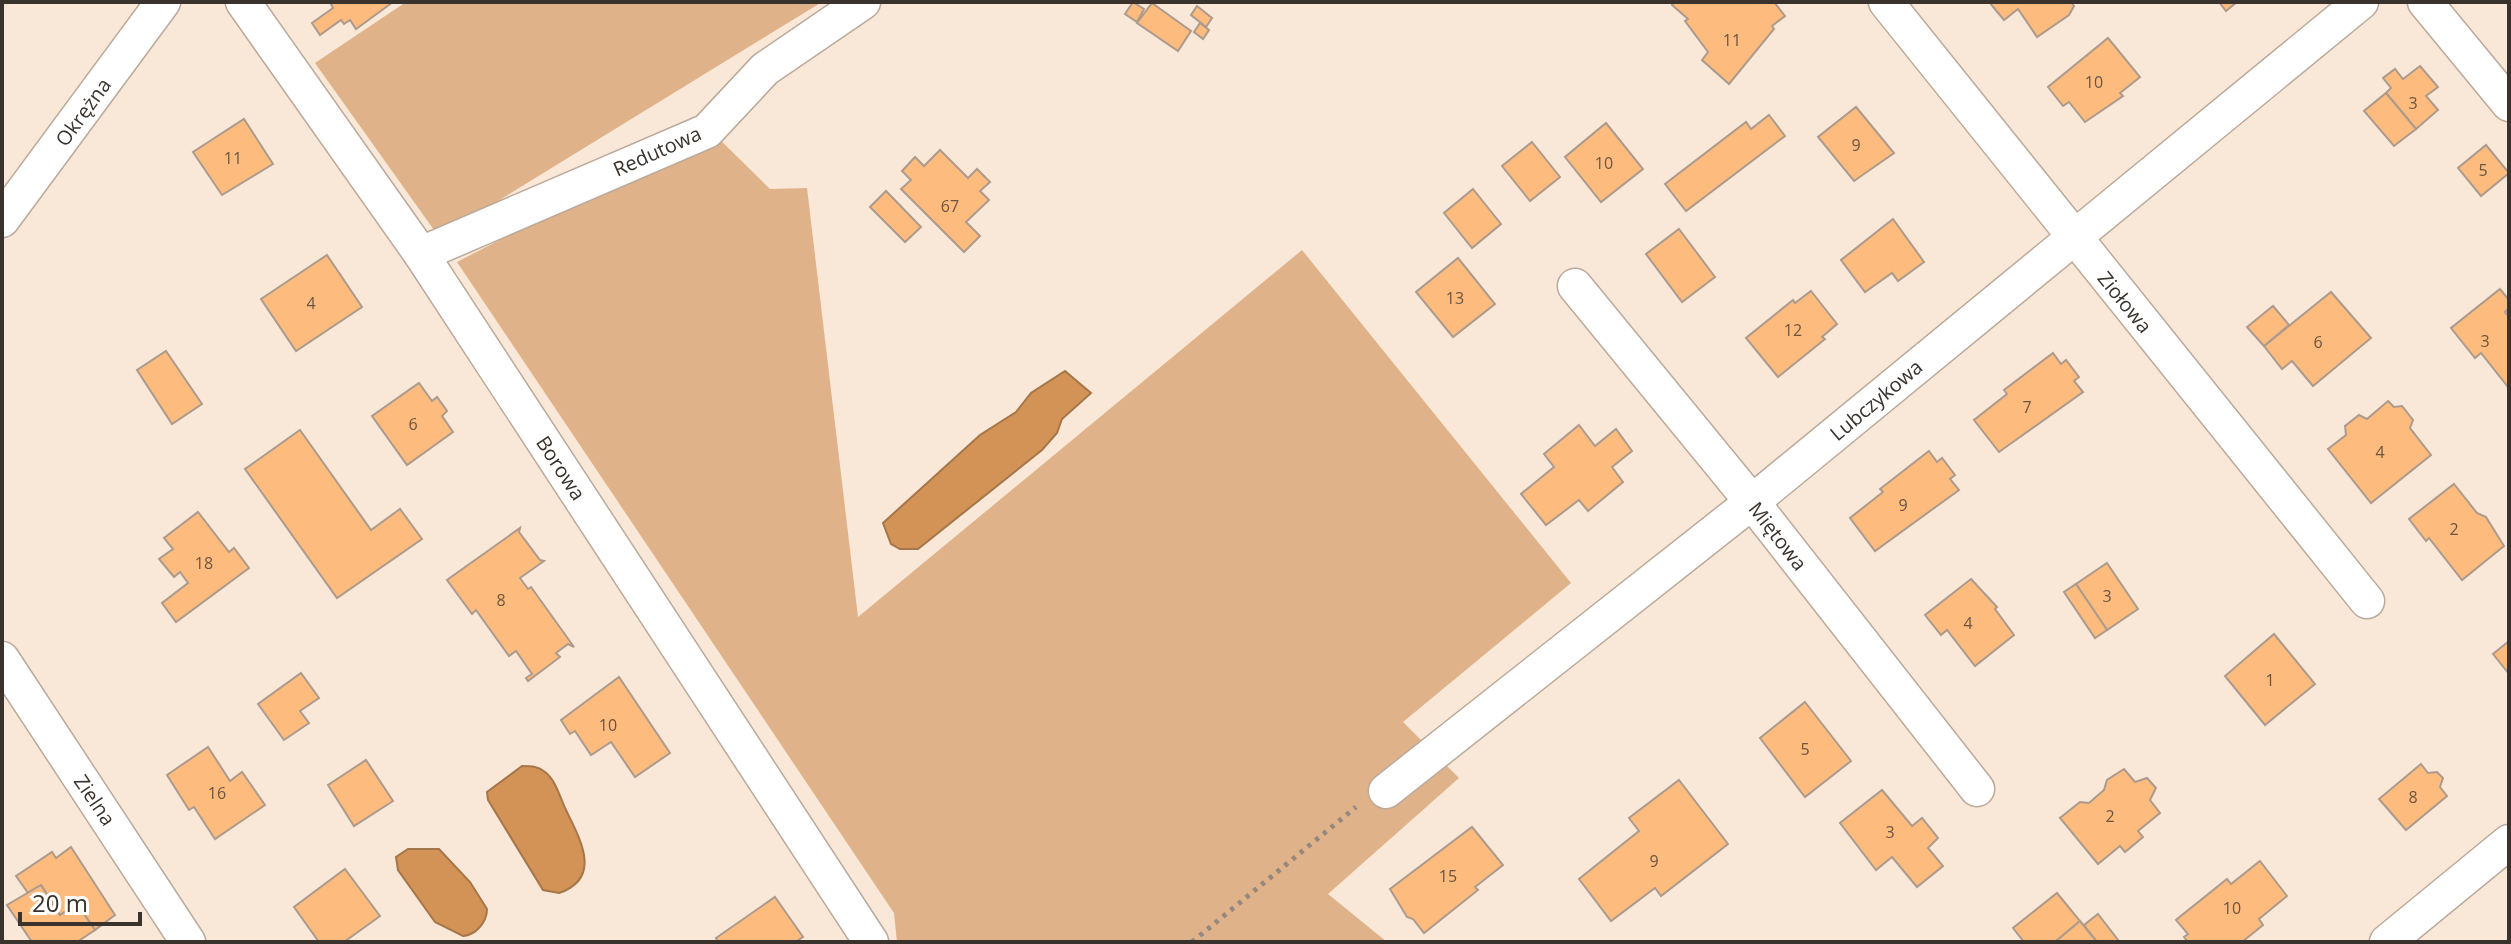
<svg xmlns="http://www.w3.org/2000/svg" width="2511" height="944" viewBox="0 0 2511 944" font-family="'Open Sans',sans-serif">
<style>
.green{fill:#e0b289}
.water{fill:#d39357;stroke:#a5764a;stroke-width:2}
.building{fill:#febb7e;stroke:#ac9b8c;stroke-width:2}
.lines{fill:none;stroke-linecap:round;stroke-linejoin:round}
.minor-casing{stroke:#bbaa9b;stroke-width:37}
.path{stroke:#95887e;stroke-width:5;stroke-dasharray:4 6;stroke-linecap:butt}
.minor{stroke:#fff;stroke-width:34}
.labels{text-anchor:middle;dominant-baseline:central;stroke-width:8;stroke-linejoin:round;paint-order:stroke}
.number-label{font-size:16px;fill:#6b5541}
.street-label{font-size:20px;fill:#3a332d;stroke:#fff}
</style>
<rect width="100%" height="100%" fill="#f9e7d7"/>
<g class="green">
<polygon points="406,2 822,2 439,237 315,63"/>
<polygon points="711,131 770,189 807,188 858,617 1302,250 1571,583 1403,722 1459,778 1328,894 1387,942 897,942 894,913 457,262"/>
</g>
<g class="water">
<polygon points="1065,371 1091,393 1062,419 1057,433 1042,450 918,549 900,549 891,544 883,523 980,435 1016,412 1031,393"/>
<path d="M522,766C531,766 538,766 545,772C556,780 560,798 566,810C580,839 603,878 559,893L543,890L488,800L487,792Z"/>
<path d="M408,849H439L470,882L487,909C487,922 476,935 463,936L435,922L398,870L396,857Z"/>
</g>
<g class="building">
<polygon points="393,2 356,29 350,20 344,24 341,20 320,35 312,23 333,8 330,2"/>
<polygon points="1133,2 1144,9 1137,22 1125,14"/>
<polygon points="1675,2 1774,2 1785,16 1772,26 1774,29 1729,84 1702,60 1708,52 1685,21 1688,19 1672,5"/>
<polygon points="1989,2 2071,2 2074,6 2069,15 2037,37 2018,9 2004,20"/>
<polygon points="2219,2 2237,2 2226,11"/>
<polygon points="1152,3 1191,31 1178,51 1137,23"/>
<polygon points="1197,6 1212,18 1206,27 1191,15"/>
<polygon points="1200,23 1209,30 1203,39 1194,32"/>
<polygon points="2108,38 2140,77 2120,93 2123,96 2085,122 2069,102 2063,106 2048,87"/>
<polygon points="2420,66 2438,87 2426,96 2438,110 2416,129 2386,93 2391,88 2383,78 2395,69 2403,79"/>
<polygon points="2386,93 2416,129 2394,146 2364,111"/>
<polygon points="1856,107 1894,153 1854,181 1818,137"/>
<polygon points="1769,115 1785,136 1686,211 1665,184 1746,122 1751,129"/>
<polygon points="244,119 273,164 222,195 193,152"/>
<polygon points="1606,123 1643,169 1601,202 1565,157"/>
<polygon points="1532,142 1560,177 1530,201 1502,166"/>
<polygon points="2486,145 2509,173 2481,196 2458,168"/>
<polygon points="940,150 968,178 977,169 990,182 980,191 989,200 966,222 980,236 964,252 901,189 911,180 902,171 915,157 924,166"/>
<polygon points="1473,189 1501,224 1472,248 1444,213"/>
<polygon points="886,191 921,227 905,242 870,207"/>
<polygon points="1893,219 1924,262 1898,281 1892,273 1865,292 1841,260"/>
<polygon points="1679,229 1715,277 1682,302 1646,254"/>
<polygon points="327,255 362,307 296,351 261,299"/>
<polygon points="1458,258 1495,304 1453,337 1416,292"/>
<polygon points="2500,289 2509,300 2509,308 2505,312 2509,317 2508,387 2481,353 2475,358 2451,328"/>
<polygon points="1811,291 1837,324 1822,337 1825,339 1778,377 1746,338 1793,300 1795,303"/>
<polygon points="2331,292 2371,338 2313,386 2292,361 2282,369 2264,346"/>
<polygon points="2273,306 2289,325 2264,346 2247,327"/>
<polygon points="166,351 202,404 172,424 137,370"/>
<polygon points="2053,353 2061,364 2066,360 2079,377 2074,381 2083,392 1999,452 1974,420 2007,394 2004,390"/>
<polygon points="419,383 432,401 437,397 447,411 442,416 453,432 407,465 372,416"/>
<polygon points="2388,401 2394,407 2402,406 2413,420 2410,428 2431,455 2371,503 2328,449 2346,435 2345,426 2359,415 2367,419"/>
<polygon points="1579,425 1595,446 1616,429 1632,451 1612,467 1623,482 1588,511 1579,500 1546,525 1521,494 1554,467 1544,454"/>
<polygon points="300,430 371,530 400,509 422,539 337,598 245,469"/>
<polygon points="1929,451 1937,462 1942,458 1955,475 1950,479 1959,490 1875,551 1850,518 1883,492 1880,489"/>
<polygon points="2454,484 2477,513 2486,517 2504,546 2462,580 2429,538 2426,541 2409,519"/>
<polygon points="198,512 229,552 234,548 249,568 176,622 162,603 188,583 180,572 174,577 159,559 173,549 164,538"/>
<polygon points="520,528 519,532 540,560 544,561 520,578 528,589 531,587 574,647 568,644 556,653 560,657 528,681 526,678 532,674 516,651 509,656 476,610 472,614 447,580"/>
<polygon points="2107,563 2138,609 2107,630 2076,584"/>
<polygon points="1971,579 1997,607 1995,609 2014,635 1975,666 1947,630 1941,635 1925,615"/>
<polygon points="2076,584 2107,630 2095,638 2064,592"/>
<polygon points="2274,634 2315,684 2265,725 2225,676"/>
<polygon points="2509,641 2509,674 2493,654"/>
<polygon points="301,673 319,698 300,711 309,723 284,740 258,704"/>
<polygon points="619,677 670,753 635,777 611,742 591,755 575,731 570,734 561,720"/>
<polygon points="1805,702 1851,761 1805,797 1760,738"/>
<polygon points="208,747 230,781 242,772 265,805 215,839 194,807 189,810 167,775"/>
<polygon points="366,760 393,801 354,826 328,785"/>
<polygon points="2421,764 2428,773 2437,772 2443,778 2440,787 2447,796 2406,830 2379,799"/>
<polygon points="2124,769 2135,782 2147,778 2156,788 2150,800 2160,813 2138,831 2143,837 2125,852 2120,846 2098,864 2060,818 2080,802 2089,803 2104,790 2107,780"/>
<polygon points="1679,780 1728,844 1661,896 1655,888 1611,921 1579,879 1639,831 1629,818"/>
<polygon points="1882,790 1912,826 1922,818 1938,838 1928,848 1943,866 1917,887 1892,857 1876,870 1840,823"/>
<polygon points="1472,827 1503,865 1475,887 1478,890 1424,933 1413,919 1407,917 1390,889"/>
<polygon points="71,847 115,915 95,930 77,904 60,915 41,885 28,893 16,876 52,852 56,858"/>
<polygon points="2260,861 2287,896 2259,919 2263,925 2242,942 2188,942 2184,937 2188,934 2176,920 2227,879 2231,884"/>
<polygon points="345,869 380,916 344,942 319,942 294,907"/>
<polygon points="41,885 60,915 77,904 95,930 77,942 32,942 7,905"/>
<polygon points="2057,893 2080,921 2055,942 2024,942 2013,928"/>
<polygon points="775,897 803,937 795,942 718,942 716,938"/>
<polygon points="2098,914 2118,940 2116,942 2097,942 2084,925"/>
<polygon points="2080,921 2097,942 2055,942"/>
</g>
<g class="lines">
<g class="minor-casing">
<g id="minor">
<polyline points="243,2 421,254 871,942"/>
<polyline points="1886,2 2367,601"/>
<polyline points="2425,2 2509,104"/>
<polyline points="2,220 163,2"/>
<polyline points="421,254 707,131 765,69 863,2"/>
<polyline points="1575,286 1752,502 1977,789"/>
<polyline points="2,659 188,942"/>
<polyline points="1386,791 1752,502 2361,2"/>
<polyline points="2387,942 2509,842"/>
</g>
</g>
<polyline class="path" points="1192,942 1356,807"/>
<use href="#minor" class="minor"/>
</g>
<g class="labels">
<g class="number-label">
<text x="1732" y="40">11</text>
<text x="2094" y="82">10</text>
<text x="2413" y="103">3</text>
<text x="1856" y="145">9</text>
<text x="233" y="158">11</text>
<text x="1604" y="163">10</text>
<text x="2483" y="170">5</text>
<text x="950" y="206">67</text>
<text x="1455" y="298">13</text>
<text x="311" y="303">4</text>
<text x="1793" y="330">12</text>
<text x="2485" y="341">3</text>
<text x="2318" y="342">6</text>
<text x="2027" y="407">7</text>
<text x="413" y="424">6</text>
<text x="2380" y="452">4</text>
<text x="1903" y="505">9</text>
<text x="2454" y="529">2</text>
<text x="204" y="563">18</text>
<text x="2107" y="596">3</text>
<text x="501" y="600">8</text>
<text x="1968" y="623">4</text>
<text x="2270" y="680">1</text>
<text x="608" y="725">10</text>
<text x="1805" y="749">5</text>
<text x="217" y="793">16</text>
<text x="2413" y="797">8</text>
<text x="2110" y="816">2</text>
<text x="1890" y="832">3</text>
<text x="1654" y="861">9</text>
<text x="1448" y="876">15</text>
<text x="2232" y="908">10</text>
</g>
<g class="street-label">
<text transform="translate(83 112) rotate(-54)">Okrężna</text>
<text transform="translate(657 151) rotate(-24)">Redutowa</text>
<text transform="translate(2125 302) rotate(51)">Ziołowa</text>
<text transform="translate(1876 400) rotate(-40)">Lubczykowa</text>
<text transform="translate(561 468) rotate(57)">Borowa</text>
<text transform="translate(1778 536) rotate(52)">Miętowa</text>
<text transform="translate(95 800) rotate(56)">Zielna</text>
</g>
</g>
<rect width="2511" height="944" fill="none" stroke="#3a332d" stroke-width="8"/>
<path d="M20 912v12h120v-12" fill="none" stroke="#3a332d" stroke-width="4"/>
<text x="32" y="912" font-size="24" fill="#3a332d" stroke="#ffffff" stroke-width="6" paint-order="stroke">20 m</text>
</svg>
